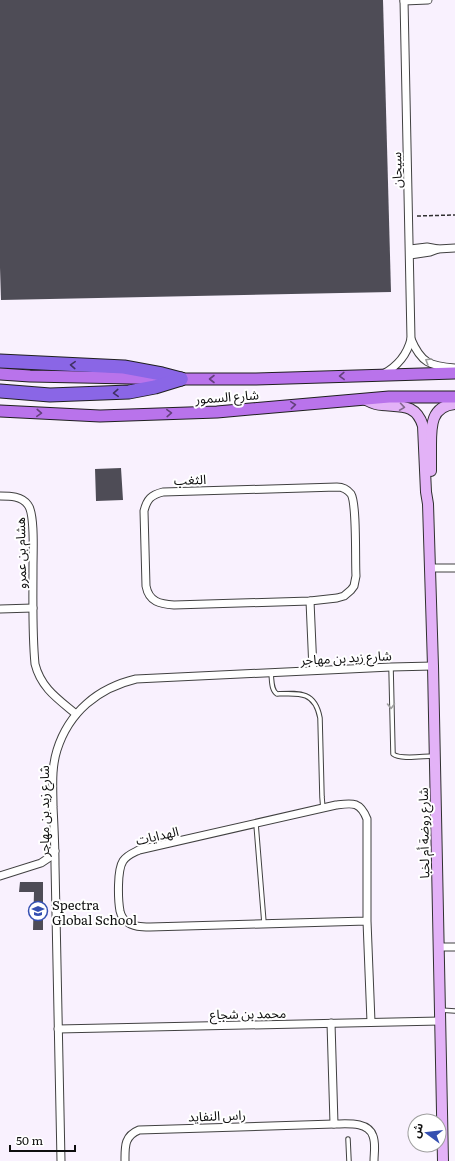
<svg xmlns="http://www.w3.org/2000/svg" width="455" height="1161" viewBox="0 0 455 1161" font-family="Literata,'Noto Sans Arabic',serif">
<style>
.building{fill:#4e4c56}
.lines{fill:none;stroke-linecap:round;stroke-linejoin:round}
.lane-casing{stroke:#414141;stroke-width:5.5}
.street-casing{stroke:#414141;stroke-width:9}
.secondary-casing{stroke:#303030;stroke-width:12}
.primary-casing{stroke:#1f1f1f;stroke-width:13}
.highway-casing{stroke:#1f1f1f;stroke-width:15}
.path{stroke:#303030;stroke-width:1.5;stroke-dasharray:4 2;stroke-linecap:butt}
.lane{stroke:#fff;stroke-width:3.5}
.street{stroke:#fff;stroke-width:7}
.secondary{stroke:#e3b2f7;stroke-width:10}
.primary{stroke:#b973eb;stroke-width:11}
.highway{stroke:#8a66e6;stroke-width:13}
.oneway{stroke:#9f9f9f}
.oneway2{stroke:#403164}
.oneway3{stroke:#64407c}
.oneway4{stroke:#83688e}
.labels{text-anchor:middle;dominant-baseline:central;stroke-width:4;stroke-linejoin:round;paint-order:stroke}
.street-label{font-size:13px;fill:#0e0e0e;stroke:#fff}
.poi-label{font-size:13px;fill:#0e0e0e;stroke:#fff;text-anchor:start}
</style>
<rect width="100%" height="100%" fill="#f9f1fe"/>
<g class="building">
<polygon points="0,0 383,0 391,292 1,300 0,268"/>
<polygon points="121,468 123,500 96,501 95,469"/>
<polygon points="20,882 43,882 43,930 33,930 34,892 19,892"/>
</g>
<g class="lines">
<g class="lane-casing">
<g id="lane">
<path d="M391,667L393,754C400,760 423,756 433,756"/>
<path d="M271,673C272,681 271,690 277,694C299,693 315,691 320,718L322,797L323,809"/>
<polyline points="256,824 264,923"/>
<polyline points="440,1010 455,1011"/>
<polyline points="348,1139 349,1161"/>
</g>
</g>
<g class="street-casing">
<g id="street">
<polyline points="404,1 428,0"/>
<polyline points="410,249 427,247 438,249 455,248"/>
<polyline points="410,255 430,252 438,249"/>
<path d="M411,339C421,363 430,366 455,368"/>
<path d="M383,374C398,366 407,355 411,339L404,0"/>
<path d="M337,487C343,487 347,489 351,494C357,504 355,561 356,576L354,586L351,590L344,596L337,598L310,601L174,605C160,604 149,602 146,586L144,511C147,499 151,495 163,492Z"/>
<path d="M0,496C10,496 22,496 28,505C35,514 33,553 33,566C33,598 32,632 35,664C41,688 58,699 76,714"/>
<polyline points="430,568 455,568"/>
<polyline points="310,601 313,670"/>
<polyline points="0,609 33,608"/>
<polyline points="0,876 41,863 50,857 55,851"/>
<path d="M367,921L150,927C142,927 133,927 126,921C123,919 121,915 120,911C118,900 117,870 123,861C127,855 133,853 139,850L336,805C352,803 360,801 367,819V921L371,1022"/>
<polyline points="438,947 455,947"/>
<polyline points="331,1023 334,1124"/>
<polyline points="58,1029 440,1021"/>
<path d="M61,1161C59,1062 57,963 55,865C55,845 54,826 53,807C53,788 51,769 57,750C69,712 98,688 136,679L391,667L433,666"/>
<path d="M125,1161C125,1147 124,1136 139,1130L334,1124C346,1124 368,1121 373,1136C376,1144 374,1153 374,1161"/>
</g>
</g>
<g class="secondary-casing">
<g id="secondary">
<path d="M364,399C370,402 375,405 382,405C400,407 416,403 423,426L426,492L428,504L433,666L443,1161"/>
<path d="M431,471C431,462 431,454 431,445C431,426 431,406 455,404"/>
</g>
</g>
<g class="primary-casing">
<g id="primary">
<polyline points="0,374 30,376 181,379 256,379 455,373"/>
<polyline points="0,411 100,416 217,412 389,397 455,397"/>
</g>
</g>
<g class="highway-casing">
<g id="highway">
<polyline points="0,361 124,367 162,374 181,379"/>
<polyline points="0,391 50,395 129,392 155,387 181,379"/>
</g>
</g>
<polyline class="path" points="417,216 455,215"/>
<use href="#lane" class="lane"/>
<use href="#street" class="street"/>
<use href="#secondary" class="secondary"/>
<use href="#primary" class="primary"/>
<use href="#highway" class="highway"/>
</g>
<defs><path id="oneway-chevron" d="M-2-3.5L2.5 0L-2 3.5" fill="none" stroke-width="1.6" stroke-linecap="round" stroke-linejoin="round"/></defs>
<g class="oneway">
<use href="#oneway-chevron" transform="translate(428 361) rotate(-149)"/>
<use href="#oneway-chevron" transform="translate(391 706) rotate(89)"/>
</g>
<g class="oneway2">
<use href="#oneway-chevron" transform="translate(73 365) rotate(-177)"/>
<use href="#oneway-chevron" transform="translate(116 393) rotate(177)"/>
</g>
<g class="oneway3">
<use href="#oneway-chevron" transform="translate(342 376) rotate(178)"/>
<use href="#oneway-chevron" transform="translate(212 379) rotate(180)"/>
<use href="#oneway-chevron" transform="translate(293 405) rotate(-5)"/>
<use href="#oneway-chevron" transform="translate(39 413) rotate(3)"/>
<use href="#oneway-chevron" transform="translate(169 413) rotate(-2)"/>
</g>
<use class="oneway4" href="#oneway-chevron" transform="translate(402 407) rotate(8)"/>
<defs>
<g id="school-ring" transform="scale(1)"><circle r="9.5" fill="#fff" stroke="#344fb1" stroke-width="1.5"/><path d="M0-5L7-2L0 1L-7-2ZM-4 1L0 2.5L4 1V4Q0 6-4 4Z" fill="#344fb1"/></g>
</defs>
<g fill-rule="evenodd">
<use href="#school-ring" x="38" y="911"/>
</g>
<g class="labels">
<g class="street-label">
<text transform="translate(396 170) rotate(-91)">سيحان</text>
<text transform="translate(227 396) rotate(-4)">شارع السمور</text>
<text transform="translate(190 479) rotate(-2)">الثغب</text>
<text transform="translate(20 553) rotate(-91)">هشام بن عمرو</text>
<text transform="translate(346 657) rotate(-3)">شارع زيد بن مهاجر</text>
<text transform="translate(43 811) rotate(-90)">شارع زيد بن مهاجر</text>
<text transform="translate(423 833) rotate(-91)">شارع روضة أم لخبا</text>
<text transform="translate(157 835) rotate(-13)">الهدايات</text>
<text transform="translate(248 1013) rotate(-1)">محمد بن شجاع</text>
<text transform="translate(217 1115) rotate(-2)">راس النفايد</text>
</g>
<g class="poi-label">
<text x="52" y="904">Spectra<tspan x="52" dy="15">Global School</tspan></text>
</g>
</g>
<g transform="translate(427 1133) rotate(285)"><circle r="19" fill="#ffffff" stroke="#9f9f9f"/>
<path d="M0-3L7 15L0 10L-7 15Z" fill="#344fb1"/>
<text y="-6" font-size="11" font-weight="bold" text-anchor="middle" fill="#0e0e0e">ش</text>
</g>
<path d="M10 1145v6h65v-6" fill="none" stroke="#0e0e0e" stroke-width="2"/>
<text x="16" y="1145" font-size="12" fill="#0e0e0e" stroke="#ffffff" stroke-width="3" paint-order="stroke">50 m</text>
</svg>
